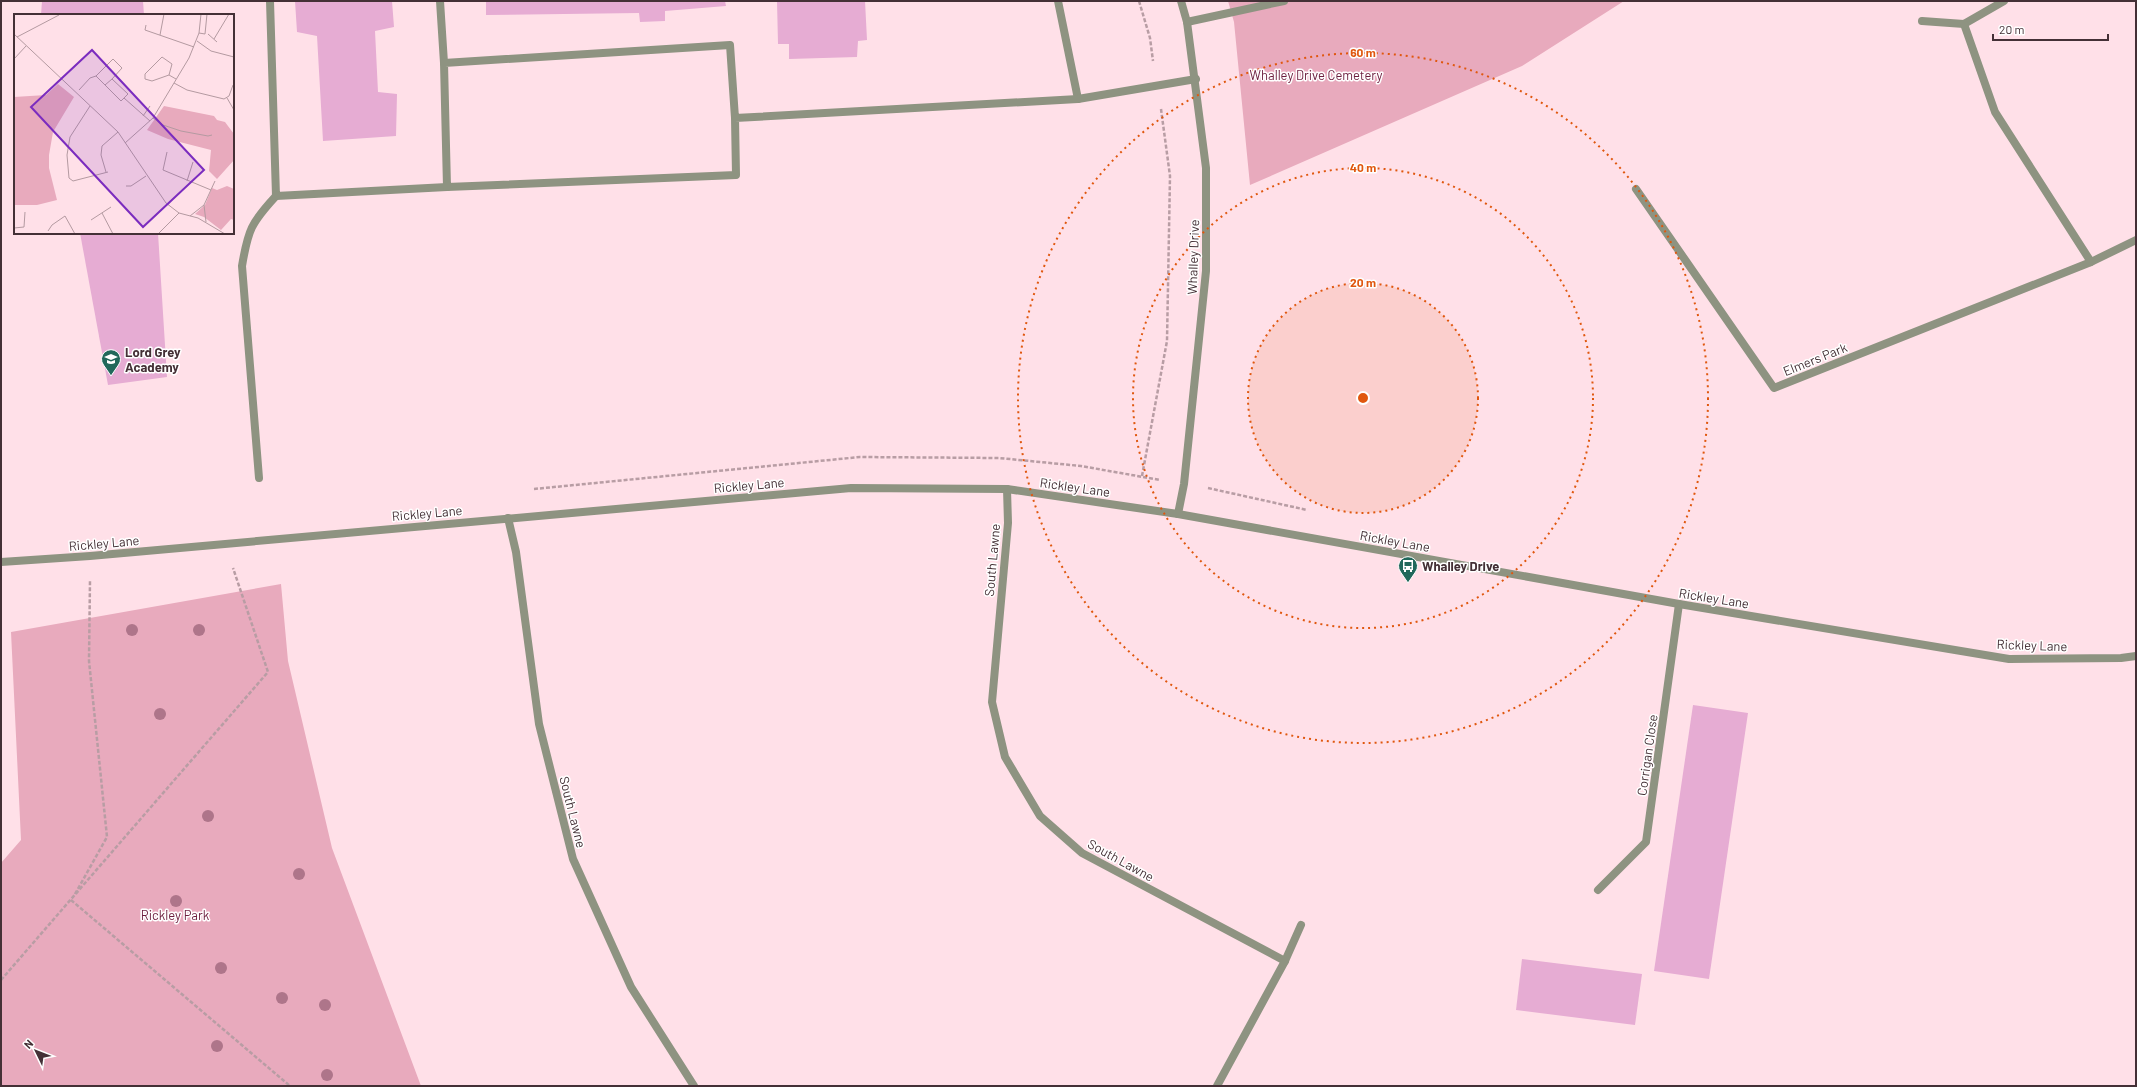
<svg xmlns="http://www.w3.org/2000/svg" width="2137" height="1087" viewBox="0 0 2137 1087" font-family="Barlow,sans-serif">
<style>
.green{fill:#e8aabd}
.building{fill:#e6acd3}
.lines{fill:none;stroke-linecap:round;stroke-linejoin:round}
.path{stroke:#b89da4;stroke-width:2.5;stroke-dasharray:4 2;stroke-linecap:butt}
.service{stroke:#8e9381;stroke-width:8}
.minor{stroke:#8e9381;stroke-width:8}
.tertiary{stroke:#8e9381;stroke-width:8}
.tree{fill:#ae758a}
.ring{fill:none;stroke:#e0570e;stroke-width:2;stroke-dasharray:2 4}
.labels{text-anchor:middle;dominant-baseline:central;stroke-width:3;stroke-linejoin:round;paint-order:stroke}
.park-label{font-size:13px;fill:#6c1e3e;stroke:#fff}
.street-label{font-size:13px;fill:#443036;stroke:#fff}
.poi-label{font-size:13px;font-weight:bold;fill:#443036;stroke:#fff;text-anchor:start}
.inset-road{fill:none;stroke:#b49aa1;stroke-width:1}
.view{fill:#7b2cbf;fill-opacity:0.15;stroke:#7b2cbf;stroke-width:2}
.inset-edge{fill:none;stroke:#443036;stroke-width:2}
.centre{fill:#e0570e;stroke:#fff;stroke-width:2}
.ring-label{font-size:12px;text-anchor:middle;font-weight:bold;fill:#e0570e;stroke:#fff;stroke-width:3;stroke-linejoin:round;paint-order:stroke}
</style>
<rect width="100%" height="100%" fill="#ffe0e8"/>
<g class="green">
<polygon points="1228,1 1624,1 1522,66 1250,185 1234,22"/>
<polygon points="281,584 288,661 332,848 421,1086 1,1086 1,863 21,840 11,632"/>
</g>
<g class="building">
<polygon points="42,1 143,1 144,15 41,15"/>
<polygon points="295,1 392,1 394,27 375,31 378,92 397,94 396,136 323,141 317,36 297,32"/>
<polygon points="486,1 725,1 726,6 665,11 665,21 640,22 639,13 486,15"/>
<polygon points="777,1 865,1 867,40 858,41 857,57 789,59 789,44 778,44"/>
<polygon points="80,233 158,233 167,377 108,385"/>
<polygon points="1693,705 1748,713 1709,979 1654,971"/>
<polygon points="1522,959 1642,974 1635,1025 1516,1010"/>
</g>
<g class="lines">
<g class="path">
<polyline points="1139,1 1150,38 1153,61"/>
<polyline points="1142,476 1167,341 1170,176 1161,109"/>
<polyline points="1208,488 1307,510"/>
<polyline points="534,489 860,457 999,458 1081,466 1160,480"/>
<polyline points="75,894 107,837 89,661 90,580"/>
<polyline points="71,900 290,1086"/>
<polyline points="1,980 268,672 233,568"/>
</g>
<g class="service">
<polyline points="270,1 276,196 447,187"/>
<polyline points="440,1 444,63"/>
<polyline points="1058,1 1078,99"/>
<polyline points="1187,22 1284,1"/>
<polyline points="735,118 730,45 444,63 447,187 736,175 735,118 1078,99 1196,79"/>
<path d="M259,478L242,266C248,230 251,223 276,196"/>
</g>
<g class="minor">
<polyline points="1922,21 1964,24 2004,1"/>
<polyline points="1964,24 1995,112 2091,262"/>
<polyline points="1636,189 1774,388 2091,262 2136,240"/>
<polyline points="1007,489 1008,523 992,702 1005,757 1040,816 1082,853 1285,961"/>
<polyline points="508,518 516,552 539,724 573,859 631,987 694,1086"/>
<polyline points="1598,890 1646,842 1679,604"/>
<polyline points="1217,1086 1285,961 1301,925"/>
</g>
<g class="tertiary">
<polyline points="1178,514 1184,484 1206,271 1206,168 1187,22 1181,1"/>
<polyline points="1,562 90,556 851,488 1007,489 1178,514 1679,604 2009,659 2121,658 2136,656"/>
</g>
</g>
<g class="tree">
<circle cx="132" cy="630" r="6"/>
<circle cx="199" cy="630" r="6"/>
<circle cx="160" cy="714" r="6"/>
<circle cx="208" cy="816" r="6"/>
<circle cx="299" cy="874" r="6"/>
<circle cx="176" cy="901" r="6"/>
<circle cx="221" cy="968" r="6"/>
<circle cx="282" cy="998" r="6"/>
<circle cx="325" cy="1005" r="6"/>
<circle cx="217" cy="1046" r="6"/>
<circle cx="327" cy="1075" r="6"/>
</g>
<circle cx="1363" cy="398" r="115" fill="#e0570e" fill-opacity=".12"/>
<g class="ring">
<circle cx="1363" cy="398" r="115"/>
<circle cx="1363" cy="398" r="230"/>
<circle cx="1363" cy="398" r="345"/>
</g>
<defs>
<g id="school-pin" transform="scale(1)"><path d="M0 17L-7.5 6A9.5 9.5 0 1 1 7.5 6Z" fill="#21685b" stroke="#fff"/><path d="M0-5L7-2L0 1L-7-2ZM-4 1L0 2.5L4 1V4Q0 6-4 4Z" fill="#fff"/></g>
<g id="bus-pin" transform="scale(1)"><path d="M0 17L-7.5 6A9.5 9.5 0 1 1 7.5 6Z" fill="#21685b" stroke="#fff"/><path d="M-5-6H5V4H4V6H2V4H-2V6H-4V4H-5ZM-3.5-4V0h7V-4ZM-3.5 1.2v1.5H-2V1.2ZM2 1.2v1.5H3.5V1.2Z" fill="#fff"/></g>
</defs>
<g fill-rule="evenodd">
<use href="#school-pin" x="111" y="359"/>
<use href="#bus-pin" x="1408" y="566"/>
</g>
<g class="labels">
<g class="park-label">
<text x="1316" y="75">Whalley Drive Cemetery</text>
<text x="175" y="915">Rickley Park</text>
</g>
<g class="street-label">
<text transform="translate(1193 257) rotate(-88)">Whalley Drive</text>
<text transform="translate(1815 359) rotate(-22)">Elmers Park</text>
<text transform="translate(749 485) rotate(-5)">Rickley Lane</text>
<text transform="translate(1075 487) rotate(8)">Rickley Lane</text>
<text transform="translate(427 513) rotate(-5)">Rickley Lane</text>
<text transform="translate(1395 541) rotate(10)">Rickley Lane</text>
<text transform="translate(104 543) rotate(-5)">Rickley Lane</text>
<text transform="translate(992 560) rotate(-85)">South Lawne</text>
<text transform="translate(1714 598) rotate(9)">Rickley Lane</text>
<text transform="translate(2032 645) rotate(2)">Rickley Lane</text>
<text transform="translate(1647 755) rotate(-82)">Corrigan Close</text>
<text transform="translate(573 812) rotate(76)">South Lawne</text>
<text transform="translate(1121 860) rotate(29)">South Lawne</text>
</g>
<g class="poi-label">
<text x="125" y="352">Lord Grey<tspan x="125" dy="15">Academy</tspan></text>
<text x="1422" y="566">Whalley Drive</text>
</g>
</g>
<g transform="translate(14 14)">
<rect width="220" height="220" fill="#ffe0e8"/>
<path d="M44,70L60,83L39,118L35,141V154L43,186L23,191H0V83L32,81ZM150,92L200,102L203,106L211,108L220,120V146L203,165L195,157L197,136L154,125L133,116ZM213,172L220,175V206L217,205L207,216L190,203L181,200L191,191L198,174L203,176Z" fill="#e8aabd"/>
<path class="inset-road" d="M132,11L131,16L180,33M185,19L191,20L193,0M0,20L104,118L152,189L165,199L184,204L211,220M194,20L203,28M146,21L150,0M3,23L45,1M200,25L215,0M183,27L197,37L220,43M0,45L12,32M155,61L158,50L148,43L131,60V65L138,67L155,61L162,65M160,69L173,76L210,85L215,82L219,71M91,71L82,62L99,45L108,54L98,65M65,76L76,64L82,62M110,84L114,80L98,65L91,71L107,87L110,84L136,107M213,84L220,96M76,92L56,123L53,141L55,164L59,167L94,158M129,102L136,92M139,104L149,111L167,117L194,122L198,121M111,129L139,104L175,44L185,19L187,0M153,138L149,156L197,176M92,158L87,141L88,132L104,118M173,167L179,148M112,172H117L132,162M88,199L99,220M176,202L190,191M77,206L97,193M192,208L190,191L201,167M0,214L10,213L11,198M34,217L38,211L51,202L61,220M144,220L165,199"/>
<path class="view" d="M78,36L190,156L129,213L17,93Z"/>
<rect width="220" height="220" class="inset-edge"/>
</g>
<circle cx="1363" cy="398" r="6" class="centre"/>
<g class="ring-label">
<text x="1363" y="57">60 m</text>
<text x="1363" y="172">40 m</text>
<text x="1363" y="287">20 m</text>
</g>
<rect width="2137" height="1087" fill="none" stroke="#443036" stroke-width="4"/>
<g transform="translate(36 1051) rotate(313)" stroke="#ffffff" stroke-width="3" paint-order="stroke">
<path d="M0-3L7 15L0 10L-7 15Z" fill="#443036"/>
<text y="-6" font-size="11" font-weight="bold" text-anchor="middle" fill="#443036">N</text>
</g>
<path d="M1993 34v6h115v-6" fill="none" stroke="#443036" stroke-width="2"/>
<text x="1999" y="34" font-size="12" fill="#443036" stroke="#ffffff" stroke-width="3" paint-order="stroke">20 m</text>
</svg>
